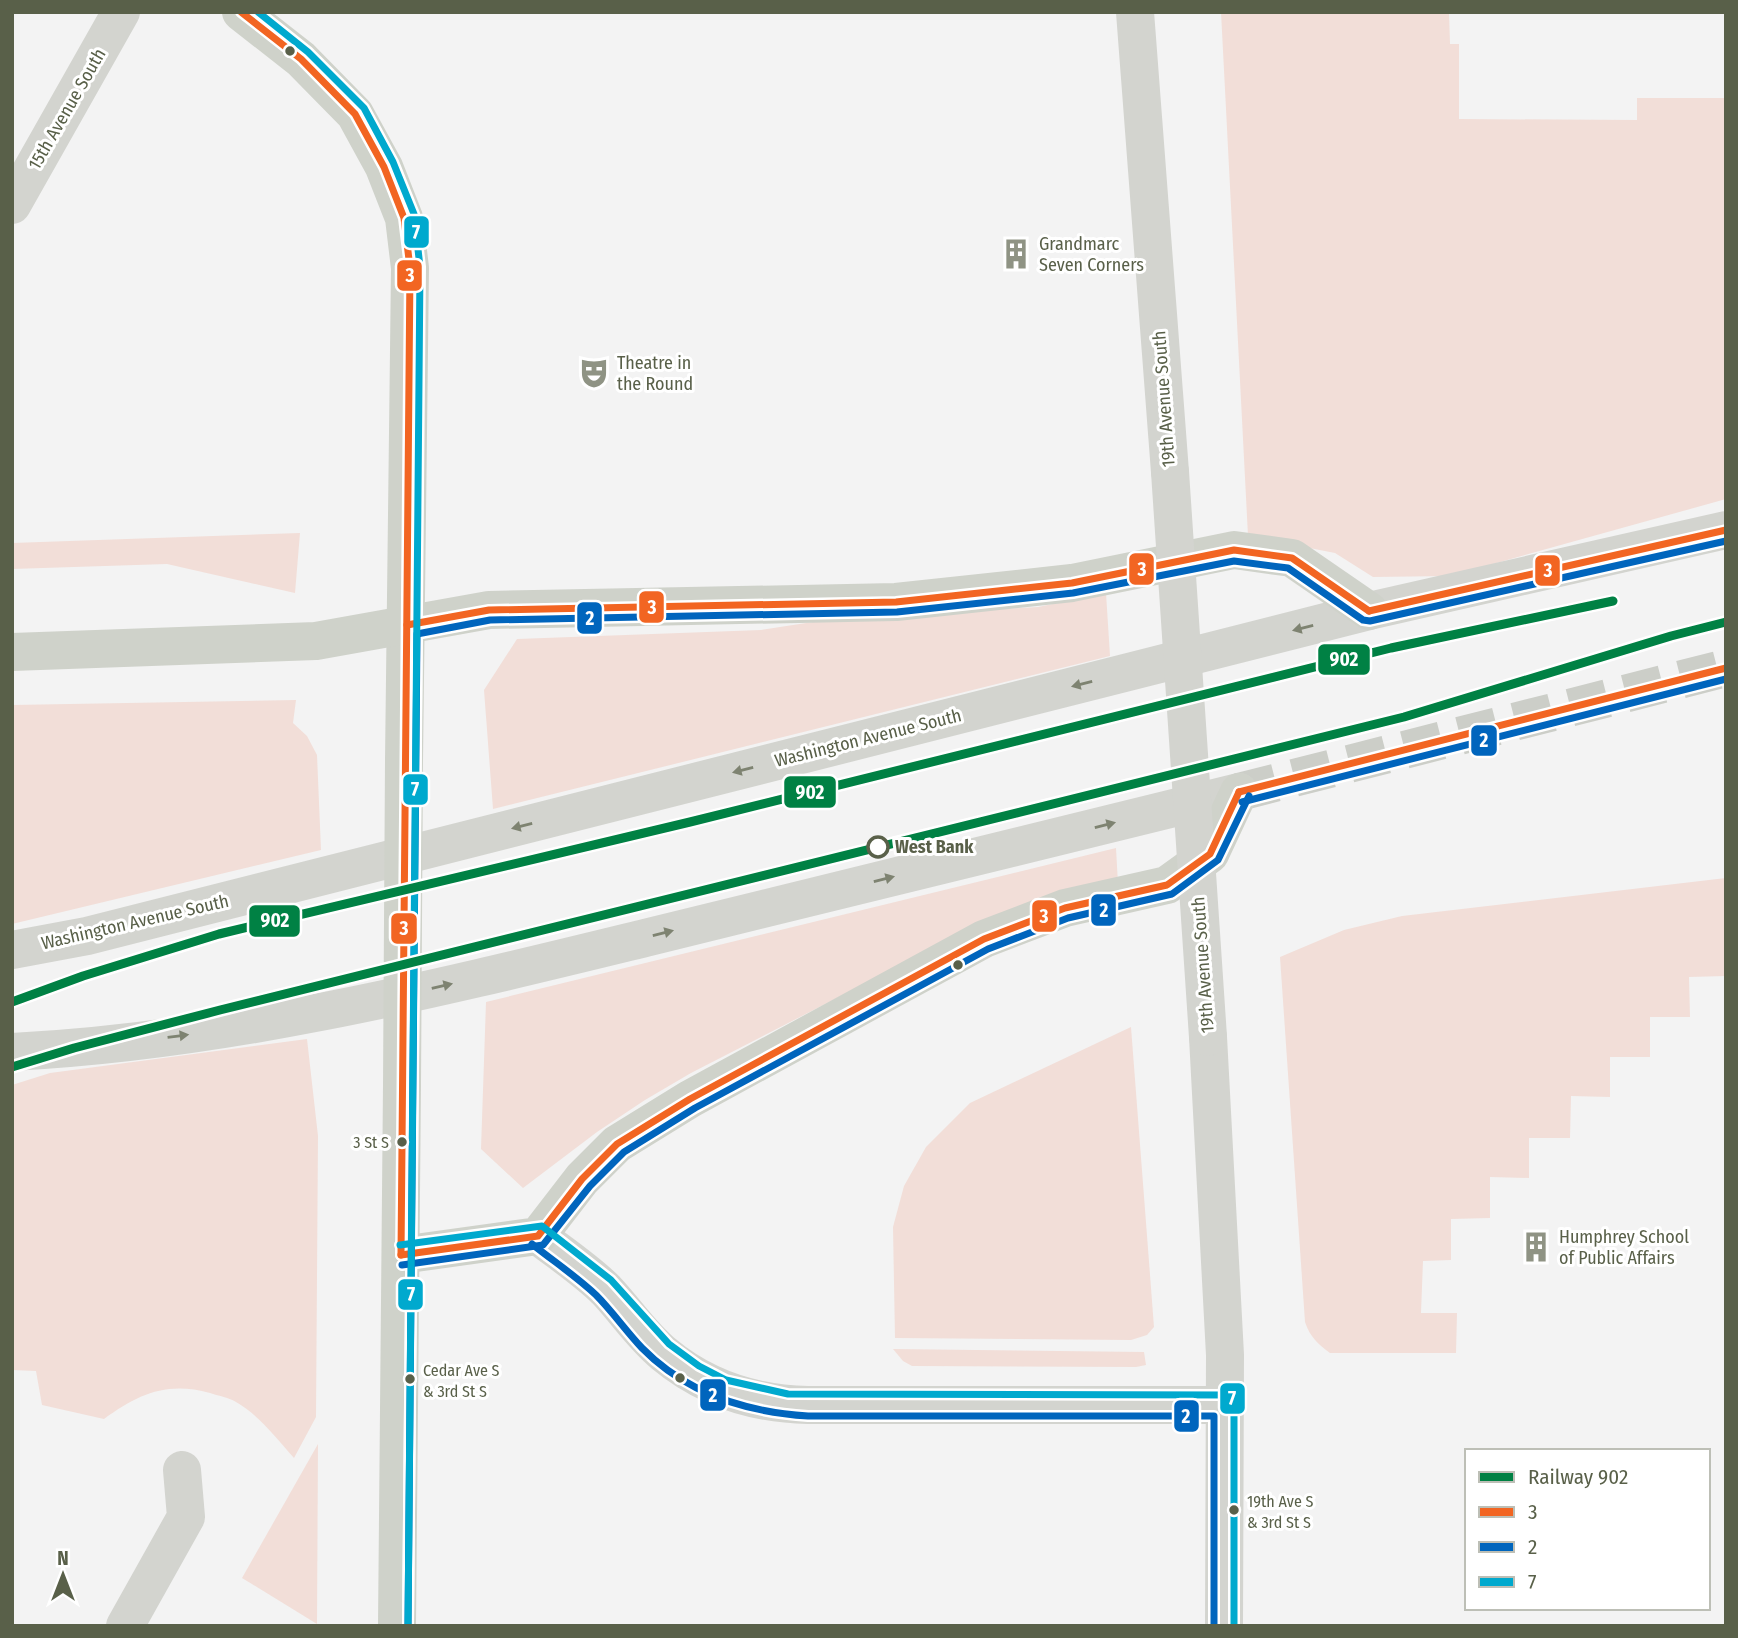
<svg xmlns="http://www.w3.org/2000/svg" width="1738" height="1638" viewBox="0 0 1738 1638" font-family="'Fira Sans Condensed',sans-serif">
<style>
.green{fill:#f2ded8}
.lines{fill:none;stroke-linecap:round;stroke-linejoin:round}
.minor-tunnel{stroke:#cccec8;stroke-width:38;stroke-dasharray:38 19;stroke-linecap:butt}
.minor{stroke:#d3d4cf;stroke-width:38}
.major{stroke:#cfd2ca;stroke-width:38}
.minor-bridge{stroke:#d3d4cf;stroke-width:38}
.major-bridge{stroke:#cfd2ca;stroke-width:38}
.bus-1-casing{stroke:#fff;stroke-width:12}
.bus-2-casing{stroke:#fff;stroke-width:12}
.bus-3-casing{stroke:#fff;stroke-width:12}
.bus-1{stroke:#f26522;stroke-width:7}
.bus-2{stroke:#0065bd;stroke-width:7}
.bus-3{stroke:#00a9ce;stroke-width:7}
.rail-1-casing{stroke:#fff;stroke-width:14}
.rail-1{stroke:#008144;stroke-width:9}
.oneway{fill:#7e8371}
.bus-dot{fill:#596049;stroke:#fff;stroke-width:2.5}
.stop-dot{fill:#fff;stroke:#596049;stroke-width:3.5}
.labels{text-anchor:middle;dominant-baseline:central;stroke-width:6;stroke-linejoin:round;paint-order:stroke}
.bus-label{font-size:16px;fill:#596049;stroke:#fff;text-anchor:start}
.street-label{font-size:18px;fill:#596049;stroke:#fff}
.poi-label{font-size:18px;fill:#596049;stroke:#fff;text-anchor:start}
.stop-label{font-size:18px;font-weight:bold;fill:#596049;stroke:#fff;text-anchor:start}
.line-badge{stroke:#fff;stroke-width:2.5}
.badge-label{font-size:19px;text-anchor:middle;font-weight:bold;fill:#fff}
</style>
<rect width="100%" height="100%" fill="#f3f3f3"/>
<g class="green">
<polygon points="1221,12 1449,12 1450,44 1459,44 1459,119 1637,120 1637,98 1726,98 1726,499 1450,576 1373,577 1335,553 1248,536"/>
<polygon points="300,533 295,593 167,564 12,569 12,543"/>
<polygon points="1106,593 1110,656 493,809 484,690 517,639 761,630 839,618 1038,607"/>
<polygon points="296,700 293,723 307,736 317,755 321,850 12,924 12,705"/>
<polygon points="1116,848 1118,884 977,926 691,1073 645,1100 597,1132 523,1188 481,1149 486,1002"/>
<path d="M1726,878V976L1689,977L1690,1017H1650V1057H1610V1097L1571,1096L1570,1138H1529V1178L1490,1177V1218L1451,1219V1260L1423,1261L1421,1313H1457L1456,1353H1330C1318,1344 1310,1337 1305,1322L1280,957L1344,930L1402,916Z"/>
<polygon points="1131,1027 1154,1327 1147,1335 1131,1340 895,1338 893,1227 904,1186 926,1147 970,1103"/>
<path d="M307,1039L318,1136L316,1417L294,1458C277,1439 259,1415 236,1402C228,1397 218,1396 210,1393C167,1381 138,1394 104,1419L42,1405L36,1371L12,1370V1085L50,1073Z"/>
<polygon points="893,1349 1144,1352 1146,1365 1136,1367 912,1366 903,1361"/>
<polygon points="318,1444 317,1624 242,1578"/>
</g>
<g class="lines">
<polyline class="minor-tunnel" points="1239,792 1726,668"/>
<g class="minor">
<polyline points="1135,12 1170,472"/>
<polyline points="12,205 121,12"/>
<polyline points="12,950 87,936 1369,611 1726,530"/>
<polyline points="1208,1037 1225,1355 1224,1626"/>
<path d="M12,1052C227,1041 436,989 645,938C843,889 1041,841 1239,792"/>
<path d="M538,1236C560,1253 586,1270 606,1290C625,1310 642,1336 664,1354C705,1388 755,1404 808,1405H1224"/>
<polyline points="125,1626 186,1517 182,1470"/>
</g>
<g class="major">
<polyline points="241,12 301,59 355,114 384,167 404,218 410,268 404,761"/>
<polyline points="12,652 316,641 489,610 896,602 1072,583 1234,550 1292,558 1369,611"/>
<polyline points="401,1255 538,1236 582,1179 617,1144 690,1099 984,939 1065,908 1167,885 1210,854 1239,792"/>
<polyline points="397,1626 402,1085"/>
</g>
<polyline class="minor-bridge" points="1170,472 1208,1037"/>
<polyline class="major-bridge" points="402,1085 404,761"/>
<g class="bus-1-casing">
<g id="bus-1">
<polyline points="241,12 301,59 355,114 384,167 404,218 410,268 401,1255"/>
<polyline points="1369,611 1726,530"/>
<polyline points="407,625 489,610 896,602 1072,583 1234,550 1292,558 1369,611"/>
<polyline points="1239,792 1726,668"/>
<polyline points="401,1255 538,1236 582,1179 617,1144 690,1099 984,939 1065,908 1167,885 1210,854 1239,792"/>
</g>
</g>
<g class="bus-2-casing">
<g id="bus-2">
<polyline points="1242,802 1726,679"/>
<path d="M532,1244C553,1261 576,1276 596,1295C612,1311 626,1331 642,1348C686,1393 746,1412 808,1416H1214V1626"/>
<polyline points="402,1265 543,1245 590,1186 624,1152 695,1108 988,949 1068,918 1172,894 1218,860 1249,796"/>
<polyline points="408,1626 417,634 490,620 897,612 1073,593 1234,561 1288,568 1363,620 1370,621 1726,541"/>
</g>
</g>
<g class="bus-3-casing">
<g id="bus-3">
<polyline points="258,12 308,52 364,108 393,162 414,214 420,267 408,1626"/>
<polyline points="400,1245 542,1226 611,1280 669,1344 699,1366 726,1380 788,1394 1228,1395 1233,1399 1234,1405 1234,1626"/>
</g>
</g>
<use href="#bus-1" class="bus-1"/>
<use href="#bus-2" class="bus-2"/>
<use href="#bus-3" class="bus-3"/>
<g class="rail-1-casing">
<g id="rail-1">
<polyline points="12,1002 83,976 219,934 690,822 1391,648 1613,601"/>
<polyline points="12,1067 74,1048 220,1010 1404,717 1671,636 1726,622"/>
</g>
</g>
<use href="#rail-1" class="rail-1"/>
</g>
<defs><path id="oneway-solid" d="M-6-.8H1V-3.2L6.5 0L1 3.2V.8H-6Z" transform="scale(1.75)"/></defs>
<g class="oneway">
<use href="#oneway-solid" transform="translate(1303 628) rotate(166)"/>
<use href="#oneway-solid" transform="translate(1082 684) rotate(166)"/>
<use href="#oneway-solid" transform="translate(743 770) rotate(166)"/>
<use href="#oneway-solid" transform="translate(1105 825) rotate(-14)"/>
<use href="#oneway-solid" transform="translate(522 826) rotate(166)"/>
<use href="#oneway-solid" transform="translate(884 879) rotate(-14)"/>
<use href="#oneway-solid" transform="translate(663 933) rotate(-14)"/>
<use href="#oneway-solid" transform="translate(442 986) rotate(-13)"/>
<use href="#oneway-solid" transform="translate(178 1036) rotate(-7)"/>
</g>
<defs>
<g id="building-bare" transform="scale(2.415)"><path d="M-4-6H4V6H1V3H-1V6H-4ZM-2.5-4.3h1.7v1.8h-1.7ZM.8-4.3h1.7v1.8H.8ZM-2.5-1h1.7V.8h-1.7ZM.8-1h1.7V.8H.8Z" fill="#8f9384" stroke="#fff" stroke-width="2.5" paint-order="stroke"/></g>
<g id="theatre-bare" transform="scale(2.415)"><path d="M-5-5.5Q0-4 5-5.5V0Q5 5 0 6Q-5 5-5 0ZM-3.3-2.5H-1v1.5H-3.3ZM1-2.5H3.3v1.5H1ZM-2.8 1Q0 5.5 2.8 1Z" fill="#8f9384" stroke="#fff" stroke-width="2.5" paint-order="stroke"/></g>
</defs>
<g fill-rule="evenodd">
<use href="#building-bare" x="1016" y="254"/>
<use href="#theatre-bare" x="594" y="373"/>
<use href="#building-bare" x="1536" y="1247"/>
</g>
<g class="bus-dot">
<circle cx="290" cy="51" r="6"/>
<circle cx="958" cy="965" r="6"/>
<circle cx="402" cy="1142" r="6"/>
<circle cx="680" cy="1378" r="6"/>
<circle cx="410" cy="1379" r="6"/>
<circle cx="1234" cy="1510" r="6"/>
</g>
<circle class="stop-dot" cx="878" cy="847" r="10"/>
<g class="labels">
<g class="bus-label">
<text x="389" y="1142" text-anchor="end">3 St S</text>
<text x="423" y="1370">Cedar Ave S<tspan x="423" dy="21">&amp; 3rd St S</tspan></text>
<text x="1247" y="1501">19th Ave S<tspan x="1247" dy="21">&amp; 3rd St S</tspan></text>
</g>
<g class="street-label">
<text transform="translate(67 109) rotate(-60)">15th Avenue South</text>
<text transform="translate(1164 399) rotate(-94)">19th Avenue South</text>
<text transform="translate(868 738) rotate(-14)">Washington Avenue South</text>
<text transform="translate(135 922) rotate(-13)">Washington Avenue South</text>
<text transform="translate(1203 965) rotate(-94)">19th Avenue South</text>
</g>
<g class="poi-label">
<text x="1039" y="244">Grandmarc<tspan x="1039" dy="21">Seven Corners</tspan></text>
<text x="617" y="363">Theatre in<tspan x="617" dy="21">the Round</tspan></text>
<text x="1559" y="1237">Humphrey School<tspan x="1559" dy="21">of Public Affairs</tspan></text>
</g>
<g class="stop-label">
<text x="895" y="847">West Bank</text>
</g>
</g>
<g class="line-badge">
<rect x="403" y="215" width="27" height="34" rx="7" fill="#00a9ce"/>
<rect x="396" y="259" width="27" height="33" rx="7" fill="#f26522"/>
<rect x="1128" y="552" width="27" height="34" rx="7" fill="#f26522"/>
<rect x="1534" y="554" width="27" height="33" rx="7" fill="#f26522"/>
<rect x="638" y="590" width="27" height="34" rx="7" fill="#f26522"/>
<rect x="576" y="601" width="27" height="34" rx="7" fill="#0065bd"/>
<rect x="1317" y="643" width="54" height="33" rx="7" fill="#008144"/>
<rect x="1470" y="724" width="28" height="33" rx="7" fill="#0065bd"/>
<rect x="402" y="773" width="27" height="33" rx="7" fill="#00a9ce"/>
<rect x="783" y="775" width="54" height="34" rx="7" fill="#008144"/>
<rect x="1090" y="893" width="27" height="34" rx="7" fill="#0065bd"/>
<rect x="1031" y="899" width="27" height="34" rx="7" fill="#f26522"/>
<rect x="248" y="904" width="53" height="34" rx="7" fill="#008144"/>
<rect x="390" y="912" width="28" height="33" rx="7" fill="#f26522"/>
<rect x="397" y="1278" width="27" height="33" rx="7" fill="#00a9ce"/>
<rect x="699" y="1378" width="28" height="34" rx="7" fill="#0065bd"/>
<rect x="1219" y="1382" width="27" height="33" rx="7" fill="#00a9ce"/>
<rect x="1173" y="1399" width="27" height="34" rx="7" fill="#0065bd"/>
</g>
<g class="badge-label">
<text x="416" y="239">7</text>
<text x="410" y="282">3</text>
<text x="1142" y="576">3</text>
<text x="1548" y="577">3</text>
<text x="652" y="614">3</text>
<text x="590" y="625">2</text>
<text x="1344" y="666">902</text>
<text x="1484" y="747">2</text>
<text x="415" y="796">7</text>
<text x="810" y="799">902</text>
<text x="1104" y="917">2</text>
<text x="1044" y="923">3</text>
<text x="275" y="927">902</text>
<text x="404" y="935">3</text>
<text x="411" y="1301">7</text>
<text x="713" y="1402">2</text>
<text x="1232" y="1405">7</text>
<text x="1186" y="1423">2</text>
</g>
<rect width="1738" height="1638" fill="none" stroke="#596049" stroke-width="28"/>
<rect x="1465" y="1449" width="245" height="161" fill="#ffffff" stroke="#bdbfb6" stroke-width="2"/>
<rect x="1479" y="1472" width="35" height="10" fill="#008144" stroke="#bdbfb6" stroke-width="2"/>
<text x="1528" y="1484" font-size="21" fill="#596049">Railway 902</text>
<rect x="1479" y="1507" width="35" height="10" fill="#f26522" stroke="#bdbfb6" stroke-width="2"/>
<text x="1528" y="1519" font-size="21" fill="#596049">3</text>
<rect x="1479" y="1542" width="35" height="10" fill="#0065bd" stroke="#bdbfb6" stroke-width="2"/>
<text x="1528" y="1554" font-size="21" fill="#596049">2</text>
<rect x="1479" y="1577" width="35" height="10" fill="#00a9ce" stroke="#bdbfb6" stroke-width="2"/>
<text x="1528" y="1589" font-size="21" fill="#596049">7</text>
<g transform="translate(63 1575)" stroke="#ffffff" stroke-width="5" paint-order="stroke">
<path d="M0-5L12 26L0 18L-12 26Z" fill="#596049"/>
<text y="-10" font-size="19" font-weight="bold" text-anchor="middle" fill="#596049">N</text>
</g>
</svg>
